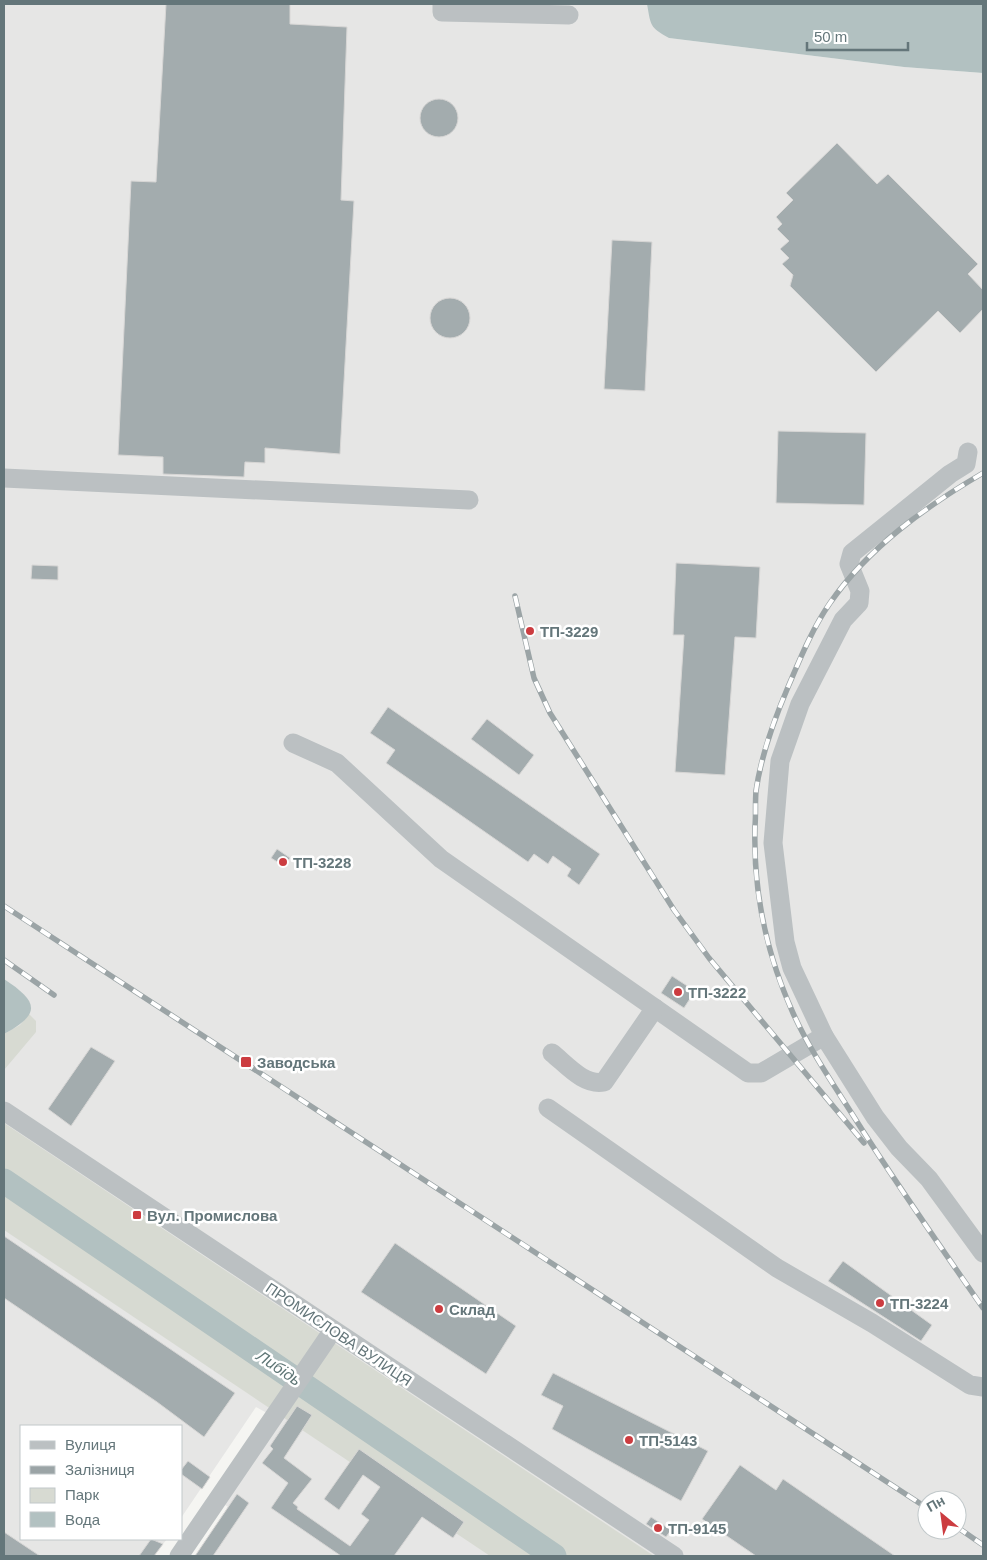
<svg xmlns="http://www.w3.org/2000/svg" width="987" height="1560" viewBox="0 0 987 1560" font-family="Helvetica,sans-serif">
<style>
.built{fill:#e6e6e5;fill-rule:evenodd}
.green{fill:#d7dad2}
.water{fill:#b2c1c1}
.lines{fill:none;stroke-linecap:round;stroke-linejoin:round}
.river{stroke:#b2c1c1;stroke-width:25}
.building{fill:#a3acae;stroke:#d7d6d5}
.minor{stroke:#bbc0c2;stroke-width:19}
.rail-casing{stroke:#9ba4a6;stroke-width:5.5}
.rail{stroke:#fff;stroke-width:4;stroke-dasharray:11;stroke-linecap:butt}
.poi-dot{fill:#cc3c40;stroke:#fff;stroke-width:2}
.labels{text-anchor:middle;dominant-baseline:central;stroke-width:5;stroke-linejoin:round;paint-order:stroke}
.poi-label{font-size:15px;font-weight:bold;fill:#64767a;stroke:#fff;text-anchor:start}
.street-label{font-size:15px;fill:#64767a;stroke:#fff}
.water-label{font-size:16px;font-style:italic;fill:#5f7676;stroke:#fff}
</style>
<rect width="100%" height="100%" fill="#f5f5f2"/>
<path class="built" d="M4,4H647L669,38L904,67L983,73V1556H195L228,1507L222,1503L276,1418L256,1407L181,1518V1426H21V1539H167L154,1556H4ZM927,1500H957V1530H927Z"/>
<g class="green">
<polygon points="29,1014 36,1021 36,1032 4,1070 4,1034 20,1025"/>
<polygon points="4,1123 654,1556 490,1556 4,1230"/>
</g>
<g class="water">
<path d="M647,4H983V73L904,67L669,38C649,27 651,25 647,4Z"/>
<path d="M4,979C37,1001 43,1013 4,1034Z"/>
</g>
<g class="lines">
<polyline class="river" points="4,1181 554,1556"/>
</g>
<g class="building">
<polygon points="166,4 290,4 290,24 347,27 341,200 354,201 340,454 265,448 265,463 245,462 244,477 163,474 163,457 118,455 131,181 156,182"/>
<circle cx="439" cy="118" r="19"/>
<polygon points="837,143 877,184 888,174 978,264 968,274 983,290 983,309 960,333 938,311 876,372 790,286 793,275 782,264 789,258 780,249 789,241 777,229 782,224 776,217 793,200 786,193"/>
<polygon points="612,240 652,242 645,391 604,389"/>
<circle cx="450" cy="318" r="20"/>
<polygon points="778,431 866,433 864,505 776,503"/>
<polygon points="676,563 760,567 756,638 735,637 725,775 675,772 684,635 673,635"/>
<polygon points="32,565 58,566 58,580 31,579"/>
<polygon points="388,707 600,854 579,885 567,876 571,869 553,856 548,864 534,854 528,862 386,763 395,750 370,733"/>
<polygon points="487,719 534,755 519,775 471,739"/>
<polygon points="277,849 290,858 284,866 271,858"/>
<polygon points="672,976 695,991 684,1008 661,993"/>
<polygon points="91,1047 115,1061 71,1126 48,1109"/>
<polygon points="4,1236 235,1393 204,1437 157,1402 4,1298"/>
<polygon points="395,1243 516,1326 486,1374 361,1292"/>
<polygon points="843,1261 932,1325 921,1341 828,1281"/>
<polygon points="553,1373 708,1451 681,1501 552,1429 563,1406 541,1395"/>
<polygon points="297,1406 312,1415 284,1458 312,1479 293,1503 298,1507 297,1509 350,1546 369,1520 361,1514 380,1487 363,1475 339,1510 324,1499 359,1449 464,1522 453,1538 422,1517 394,1556 341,1556 271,1508 288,1483 262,1463 273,1449 270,1446"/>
<polygon points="188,1461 210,1477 202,1489 181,1474 181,1470"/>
<polygon points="740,1465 776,1490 783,1479 895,1556 756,1556 702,1519"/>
<polygon points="237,1494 249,1503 213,1556 195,1556"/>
<polygon points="651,1517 671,1530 666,1537 646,1524"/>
<polygon points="4,1532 40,1556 4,1556"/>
<polygon points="151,1539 163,1544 154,1556 139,1556"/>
</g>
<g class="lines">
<g class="minor">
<polyline points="442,4 442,12 569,15"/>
<polyline points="968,452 966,464 950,474 852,553 849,564 860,591 859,603 843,620 800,704 780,761 773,843 785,942 792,968 824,1036 875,1117 899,1148 929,1179 983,1253"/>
<polyline points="4,478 469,500"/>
<polyline points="293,743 337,763 441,859 748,1073 761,1073 824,1036"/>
<path d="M552,1053C567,1065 584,1086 604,1082L655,1008"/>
<polyline points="548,1108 777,1268 872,1323 970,1385 983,1387"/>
<polyline points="4,1111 674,1556"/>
<polyline points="179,1556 333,1330"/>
</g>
<g class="rail-casing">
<g id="rail">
<path d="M983,473C925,507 869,547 830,603C812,629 800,659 788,687C774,720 761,755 756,791C755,802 756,814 755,826C753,892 766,953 793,1013C811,1053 838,1091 861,1128C900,1189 942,1249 983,1308"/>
<polyline points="515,596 534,678 550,713 674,910 709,958 864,1143"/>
<polyline points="4,906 927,1508"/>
<polyline points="4,960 54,995"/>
<polyline points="957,1527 983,1545"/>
</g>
</g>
<use href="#rail" class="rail"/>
</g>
<g class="poi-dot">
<circle cx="530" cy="631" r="5"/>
<circle cx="283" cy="862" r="5"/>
<circle cx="678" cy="992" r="5"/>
<rect x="240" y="1056" width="12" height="12" rx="2.5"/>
<rect x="132" y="1210" width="10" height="10" rx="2.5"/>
<circle cx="880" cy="1303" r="5"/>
<circle cx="439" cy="1309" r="5"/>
<circle cx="629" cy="1440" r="5"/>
<circle cx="658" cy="1528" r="5"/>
</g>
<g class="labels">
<g class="poi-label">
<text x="540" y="631">ТП-3229</text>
<text x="293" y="862">ТП-3228</text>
<text x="688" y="992">ТП-3222</text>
<text x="257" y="1062">Заводська</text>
<text x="147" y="1215">Вул. Промислова</text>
<text x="890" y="1303">ТП-3224</text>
<text x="449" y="1309">Склад</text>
<text x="639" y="1440">ТП-5143</text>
<text x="668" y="1528">ТП-9145</text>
</g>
<g class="street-label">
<text transform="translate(339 1334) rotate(34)">ПРОМИСЛОВА ВУЛИЦЯ</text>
</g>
<g class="water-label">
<text transform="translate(279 1368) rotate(34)">Либідь</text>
</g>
</g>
<rect width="987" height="1560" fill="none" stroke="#64767a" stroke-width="10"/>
<rect x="20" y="1425" width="162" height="115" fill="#ffffff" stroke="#c1c8ca"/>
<rect x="30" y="1441" width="25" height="8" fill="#bbc0c2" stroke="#c1c8ca"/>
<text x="65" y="1450" font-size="15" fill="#64767a">Вулиця</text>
<rect x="30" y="1466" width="25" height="8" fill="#9ba4a6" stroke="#c1c8ca"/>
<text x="65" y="1475" font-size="15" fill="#64767a">Залізниця</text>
<rect x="30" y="1488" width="25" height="15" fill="#d7dad2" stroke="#c1c8ca"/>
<text x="65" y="1500" font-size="15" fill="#64767a">Парк</text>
<rect x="30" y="1512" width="25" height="15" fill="#b2c1c1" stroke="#c1c8ca"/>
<text x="65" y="1525" font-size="15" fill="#64767a">Вода</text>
<g transform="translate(942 1515) rotate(331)"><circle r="24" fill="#ffffff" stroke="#c1c8ca"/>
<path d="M0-4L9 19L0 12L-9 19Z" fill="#cc3c40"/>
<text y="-8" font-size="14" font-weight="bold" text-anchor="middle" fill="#64767a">Пн</text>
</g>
<path d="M807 42v8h101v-8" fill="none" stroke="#64767a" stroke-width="2.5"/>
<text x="814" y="42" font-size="15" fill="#64767a" stroke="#ffffff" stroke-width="4" paint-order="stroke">50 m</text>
</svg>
